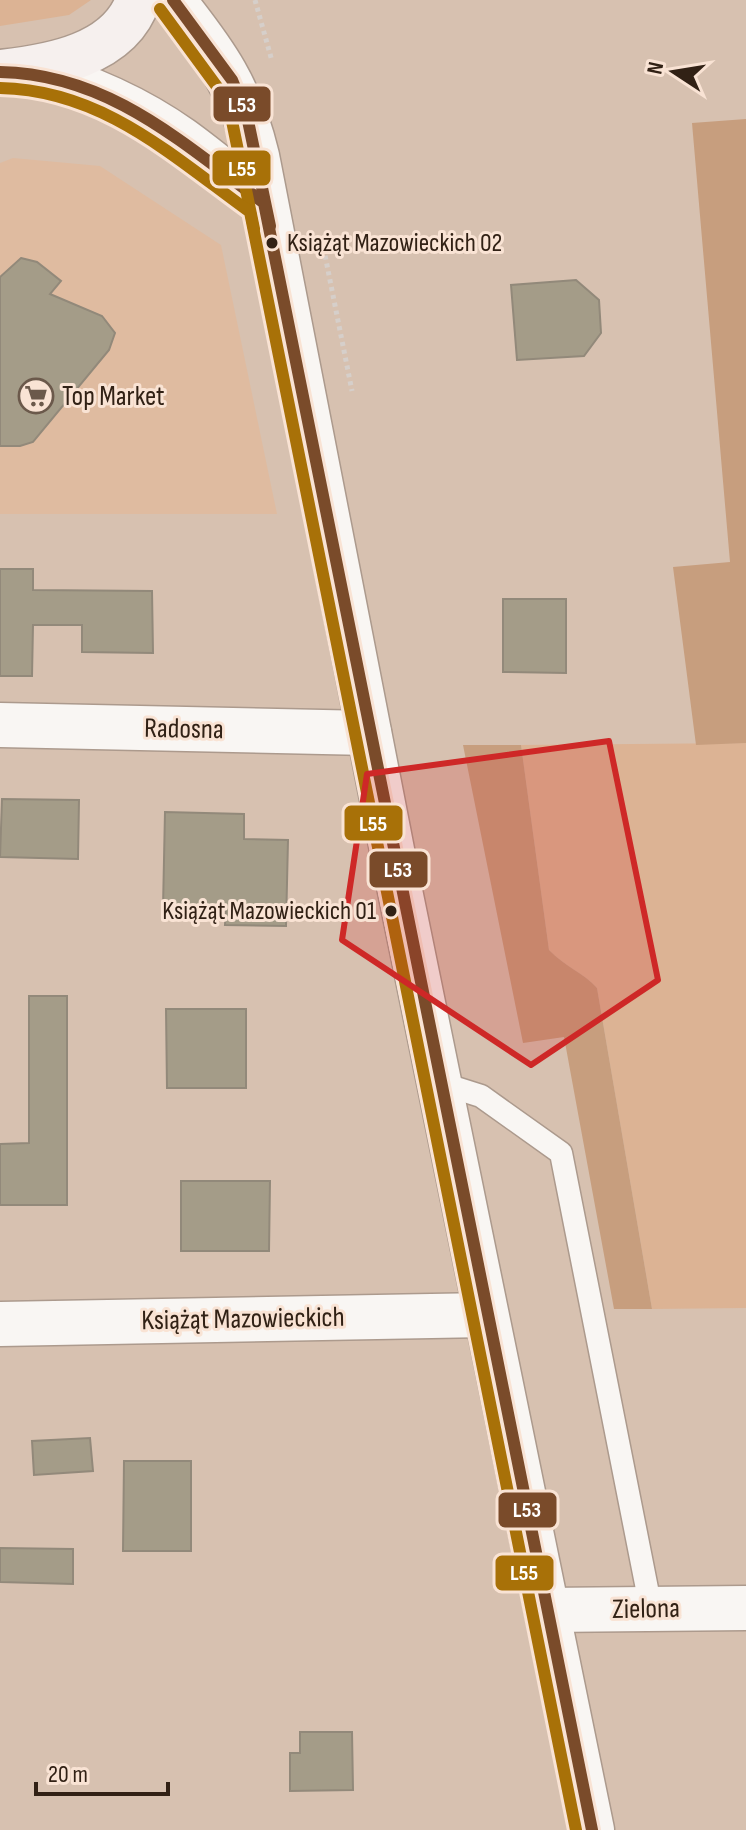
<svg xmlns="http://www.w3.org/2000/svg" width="746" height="1830" viewBox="0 0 746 1830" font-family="'Sofia Sans Condensed',sans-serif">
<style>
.built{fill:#dfbba0}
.green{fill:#dcb394}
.forest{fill:#c79e7e}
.building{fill:#a49c88;stroke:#92897a;stroke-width:2}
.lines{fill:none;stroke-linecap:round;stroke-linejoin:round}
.lane-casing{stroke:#ac9a8d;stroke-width:25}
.street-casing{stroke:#ac9a8d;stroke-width:47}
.secondary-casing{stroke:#ac9a8d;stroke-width:47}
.path{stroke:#d6cfca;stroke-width:5;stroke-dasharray:4 4;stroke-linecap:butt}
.lane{stroke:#f9f6f3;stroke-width:22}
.street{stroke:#f9f6f3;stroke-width:44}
.secondary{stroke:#f6f0ee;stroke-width:44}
.bus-1-casing{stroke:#f9e3d4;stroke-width:18}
.bus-2-casing{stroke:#f9e3d4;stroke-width:18}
.bus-1{stroke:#7a4b2a;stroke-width:12}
.bus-2{stroke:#a87108;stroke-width:12}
.marked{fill:#ce2827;fill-opacity:0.2;stroke:#ce2827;stroke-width:6;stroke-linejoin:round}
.bus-dot{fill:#312115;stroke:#f9e3d4;stroke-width:3}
.labels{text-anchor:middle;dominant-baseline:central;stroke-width:6;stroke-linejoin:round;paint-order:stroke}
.bus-label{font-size:26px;fill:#312115;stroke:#f9e3d4;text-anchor:start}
.poi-label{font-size:28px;fill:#312115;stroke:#f9e3d4;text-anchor:start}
.street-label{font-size:28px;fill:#312115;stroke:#f9e3d4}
.line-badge{stroke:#f9e3d4;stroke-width:3}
.badge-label{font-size:22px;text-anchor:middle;font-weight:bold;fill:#fff}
</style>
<rect width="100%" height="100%" fill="#d7c1b0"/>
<polygon class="built" points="13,158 100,166 221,245 277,514 0,514 0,163"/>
<g class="green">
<polygon points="0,0 91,0 69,15 0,26"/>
<path d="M746,743V1308L652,1309L597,988C583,972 565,967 549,950L521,745Z"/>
</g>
<g class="forest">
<polygon points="746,119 746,743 696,745 673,567 730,562 692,123"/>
<path d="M463,745H521L549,950C565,967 583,972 597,988L652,1309H614L564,1037L523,1043Z"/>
</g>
<g class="building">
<polygon points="21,258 37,262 61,281 50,294 102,316 115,333 109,350 33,442 20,446 0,446 0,277"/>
<polygon points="576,280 599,300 601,333 584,356 517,360 511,285"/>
<polygon points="0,569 33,569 33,590 152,591 153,653 82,652 82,625 33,625 32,676 0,676"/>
<polygon points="503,599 566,599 566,673 503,672"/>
<polygon points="2,799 79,800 78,859 0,857"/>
<polygon points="165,812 244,814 244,839 288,840 286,926 225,925 226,909 163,908"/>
<polygon points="29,996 67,996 67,1205 0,1205 0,1144 29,1143"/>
<polygon points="166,1009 246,1009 246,1088 167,1088"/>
<polygon points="181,1181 270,1181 269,1251 181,1251"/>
<polygon points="90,1438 93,1471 34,1475 32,1441"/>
<polygon points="124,1461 191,1461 191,1551 123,1551"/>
<polygon points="0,1548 73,1549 73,1584 0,1582"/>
<polygon points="300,1732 352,1732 353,1790 290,1791 290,1753 300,1753"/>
</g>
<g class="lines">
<g class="lane-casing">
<polyline id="lane" points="440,1083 481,1096 561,1153 651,1609"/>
</g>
<g class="street-casing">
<g id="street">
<path d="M173,0C216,54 241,89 257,156L399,886L592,1830"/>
<path d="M29,69C82,84 136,107 181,139C209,159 235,182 264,203"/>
<polyline points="0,725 369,733"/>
<polyline points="0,1324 486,1315"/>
<polyline points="547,1610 746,1608"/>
</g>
</g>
<g class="secondary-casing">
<path id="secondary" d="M0,72C49,67 120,55 138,0"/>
</g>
<g class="path">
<polyline points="255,0 272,61"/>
<polyline points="322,240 352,391"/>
</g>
<use href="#lane" class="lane"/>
<use href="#street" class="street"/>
<use href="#secondary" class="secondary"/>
<g class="bus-1-casing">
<g id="bus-1">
<polyline points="173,0 232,80 247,116 270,226"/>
<path d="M0,72C108,74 181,142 264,203L592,1830"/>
</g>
</g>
<g class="bus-2-casing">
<g id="bus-2">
<polyline points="160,9 218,88 232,121 254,229"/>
<path d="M0,88C102,90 171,155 250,212L576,1830"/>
</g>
</g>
<use href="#bus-1" class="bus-1"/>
<use href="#bus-2" class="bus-2"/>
</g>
<path class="marked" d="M609,741L658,980L531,1065L342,940L367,774Z"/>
<defs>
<g id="supermarket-ring" transform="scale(1.8)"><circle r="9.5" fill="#f9e3d4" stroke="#6b594b" stroke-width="1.5"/><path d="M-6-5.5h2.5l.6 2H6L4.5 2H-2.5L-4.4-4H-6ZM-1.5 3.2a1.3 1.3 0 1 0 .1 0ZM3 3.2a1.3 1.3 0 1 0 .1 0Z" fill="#6b594b"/></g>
</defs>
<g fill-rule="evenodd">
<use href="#supermarket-ring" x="36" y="396"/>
</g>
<g class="bus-dot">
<circle cx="272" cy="243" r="7"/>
<circle cx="391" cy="911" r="7"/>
</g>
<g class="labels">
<g class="bus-label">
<text x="287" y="243">Książąt Mazowieckich 02</text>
<text x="376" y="911" text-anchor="end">Książąt Mazowieckich 01</text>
</g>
<g class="poi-label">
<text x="62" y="396">Top Market</text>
</g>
<g class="street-label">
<text transform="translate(184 729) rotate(1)">Radosna</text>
<text transform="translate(243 1319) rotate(-1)">Książąt Mazowieckich</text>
<text transform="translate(646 1609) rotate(-1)">Zielona</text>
</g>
</g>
<g class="line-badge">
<rect x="212" y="85" width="60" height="38" rx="8" fill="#7a4b2a"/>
<rect x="211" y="149" width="61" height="38" rx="8" fill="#a87108"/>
<rect x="343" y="804" width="61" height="38" rx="8" fill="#a87108"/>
<rect x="368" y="850" width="61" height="39" rx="8" fill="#7a4b2a"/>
<rect x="497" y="1491" width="61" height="38" rx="8" fill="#7a4b2a"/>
<rect x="494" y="1554" width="61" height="38" rx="8" fill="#a87108"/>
</g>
<g class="badge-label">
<text x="242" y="112">L53</text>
<text x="242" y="176">L55</text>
<text x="373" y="831">L55</text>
<text x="398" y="877">L53</text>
<text x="527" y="1517">L53</text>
<text x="524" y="1580">L55</text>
</g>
<g transform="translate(674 72) rotate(282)" stroke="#f9e3d4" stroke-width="6" paint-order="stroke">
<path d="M0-6L14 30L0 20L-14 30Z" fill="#312115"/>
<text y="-12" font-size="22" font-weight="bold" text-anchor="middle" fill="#312115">N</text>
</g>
<path d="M36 1782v12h132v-12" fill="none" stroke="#312115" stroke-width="4"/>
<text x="48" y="1782" font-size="24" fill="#312115" stroke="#f9e3d4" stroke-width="6" paint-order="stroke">20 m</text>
</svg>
